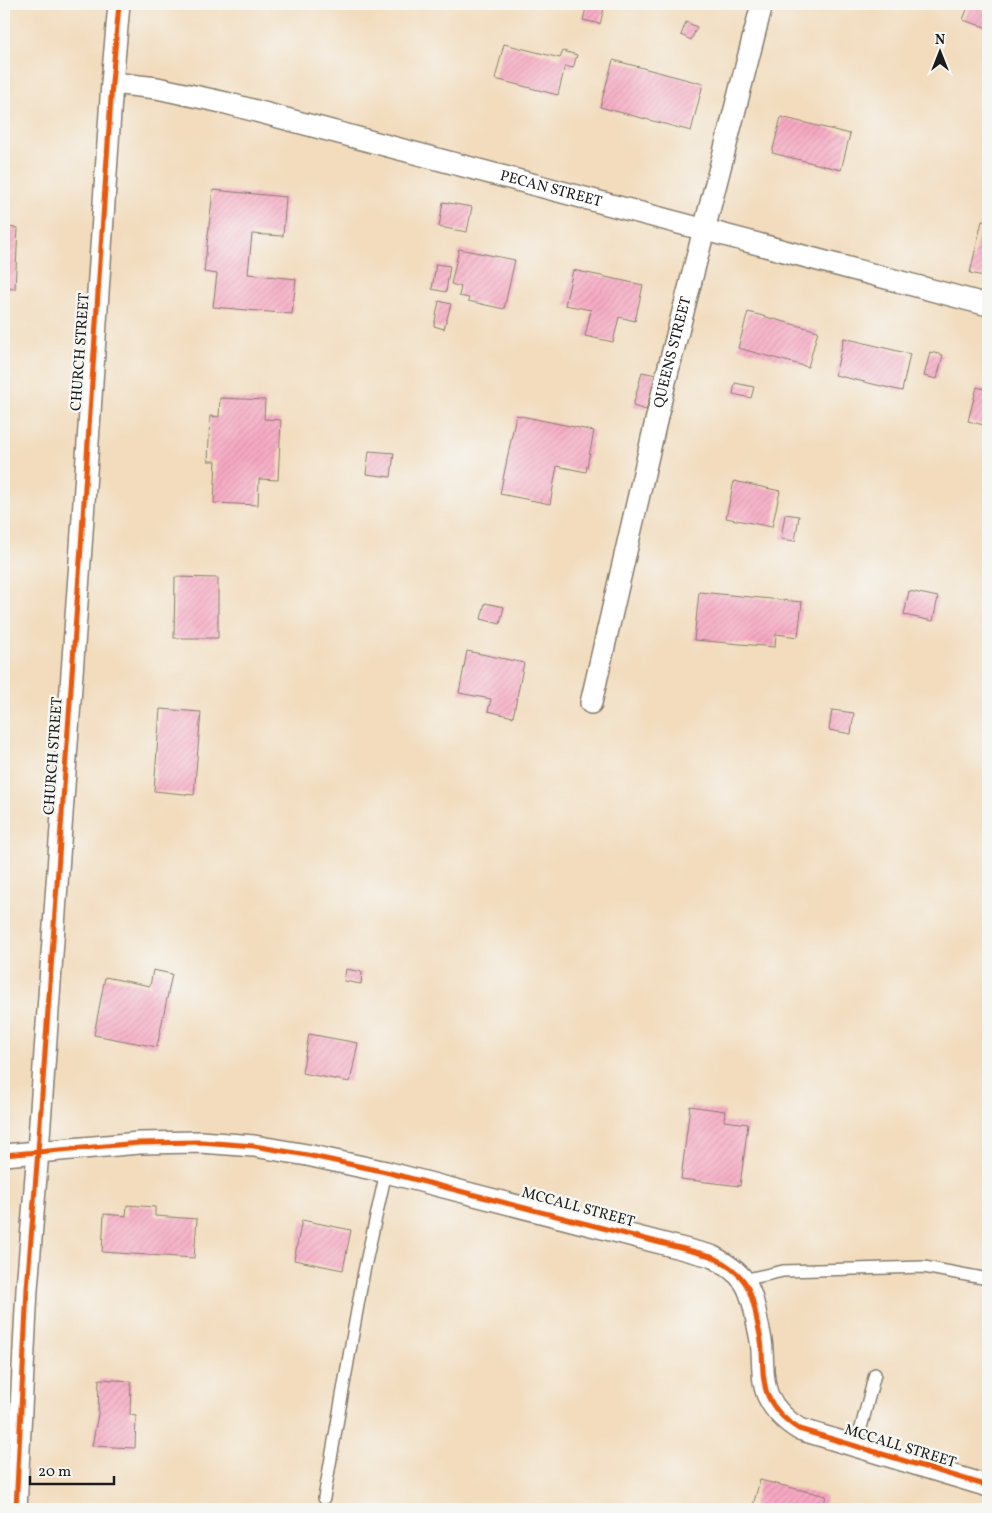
<svg xmlns="http://www.w3.org/2000/svg" width="992" height="1513" viewBox="0 0 992 1513" font-family="Vollkorn,serif">
<style>
.building{fill:url(#building-hatch)}
.lines{fill:none;stroke-linecap:round;stroke-linejoin:round}
.service-casing{stroke:#877c6c;stroke-width:14}
.minor-casing{stroke:#877c6c;stroke-width:24}
.service{stroke:#fff;stroke-width:11}
.minor{stroke:#fff;stroke-width:21}
.cycleway-casing{stroke:#f6f6f2;stroke-width:8}
.cycleway{stroke:#e8590c;stroke-width:5}
.labels{text-anchor:middle;dominant-baseline:central;stroke-width:5;stroke-linejoin:round;paint-order:stroke}
.street-label{font-size:15px;fill:#1c1c1c;stroke:#f6f6f2}
</style>
<defs>
<pattern id="building-hatch" width="6" height="6" patternUnits="userSpaceOnUse" patternTransform="scale(1.25)"><rect width="6" height="6" fill="#f7a8c2"/><path d="M-1 1l2-2M0 6l6-6M5 7l2-2" fill="none" stroke="#d390a6"/></pattern>
</defs>
<rect width="100%" height="100%" fill="#f6f6f2"/>
<filter id="ink" filterUnits="userSpaceOnUse"><feTurbulence type="fractalNoise" baseFrequency=".02" numOctaves="2"/><feDisplacementMap in="SourceGraphic" scale="10" xChannelSelector="R" yChannelSelector="G"/><feConvolveMatrix kernelMatrix="1 2 1 2 8 2 1 2 1" color-interpolation-filters="sRGB"/></filter>
<filter id="wash" filterUnits="userSpaceOnUse"><feTurbulence type="fractalNoise" baseFrequency=".0096" numOctaves="4" result="noise"/><feDisplacementMap in="SourceGraphic" scale="20" xChannelSelector="R" yChannelSelector="G"/><feGaussianBlur stdDeviation="1.12" result="paint"/><feColorMatrix in="noise" values="0 0 0 0 0 0 0 0 0 0 0 0 0 0 0 0 0 1.4 0 .05"/><feComposite in="paint" operator="in"/></filter>
<g filter="url(#wash)">
<rect width="100%" height="100%" fill="#f2dcbd"/>
<g id="blocks">
<g class="building">
<polygon points="587,4 605,4 600,24 583,20"/>
<polygon points="969,4 988,4 988,28 963,20"/>
<polygon points="686,22 697,27 691,40 681,35"/>
<polygon points="504,44 560,58 563,51 577,55 573,68 565,66 558,95 495,79"/>
<polygon points="613,60 703,84 691,131 600,107"/>
<polygon points="4,106 9,106 5,169 4,169"/>
<polygon points="781,117 850,134 841,170 772,153"/>
<polygon points="213,190 286,197 283,236 252,234 248,274 296,279 292,314 213,307 217,274 204,272"/>
<polygon points="443,202 472,207 467,232 439,227"/>
<polygon points="982,221 988,222 988,277 970,273"/>
<polygon points="4,227 18,228 15,289 4,288"/>
<polygon points="459,249 515,260 504,309 468,301 469,298 459,296 461,287 451,284"/>
<polygon points="436,264 450,266 446,292 432,289"/>
<polygon points="573,270 643,285 635,321 619,317 613,342 585,336 591,310 565,305"/>
<polygon points="439,301 451,304 444,329 434,326"/>
<polygon points="748,312 818,331 808,367 738,348"/>
<polygon points="844,338 910,354 902,391 835,375"/>
<polygon points="930,352 943,355 937,379 924,376"/>
<polygon points="642,372 656,375 646,410 633,406"/>
<polygon points="735,383 754,387 751,398 733,394"/>
<polygon points="977,387 988,390 988,426 968,421"/>
<polygon points="220,398 265,400 264,419 281,420 278,480 259,479 258,505 214,503 216,461 208,461 210,416 219,417"/>
<polygon points="516,415 594,431 586,472 557,466 550,504 500,494"/>
<polygon points="369,451 394,453 391,477 366,474"/>
<polygon points="734,481 780,491 772,527 726,518"/>
<polygon points="785,514 799,516 795,541 781,539"/>
<polygon points="175,577 218,578 218,638 174,638"/>
<polygon points="909,591 938,597 933,621 904,615"/>
<polygon points="699,592 802,602 798,637 776,634 775,647 694,640"/>
<polygon points="485,603 504,607 500,624 481,619"/>
<polygon points="467,651 524,663 513,717 488,711 491,699 459,693"/>
<polygon points="160,709 201,712 194,795 154,791"/>
<polygon points="832,710 854,713 851,734 829,730"/>
<polygon points="346,969 362,972 361,984 344,981"/>
<polygon points="153,970 172,974 157,1047 94,1035 105,977 150,986"/>
<polygon points="309,1034 358,1043 350,1082 302,1073"/>
<polygon points="690,1106 725,1111 724,1121 748,1124 740,1186 681,1179"/>
<polygon points="127,1205 155,1207 155,1216 197,1219 194,1258 102,1252 104,1214 126,1216"/>
<polygon points="302,1220 351,1230 343,1270 294,1260"/>
<polygon points="99,1379 131,1381 130,1415 136,1416 135,1448 92,1446 98,1414"/>
<polygon points="760,1480 826,1496 823,1509 752,1509"/>
</g>
</g>
</g>
<g filter="url(#ink)">
<use href="#blocks" fill-opacity="0" stroke="#877c6c" stroke-width="1"/>
<g class="lines">
<g class="service-casing">
<g id="service">
<polyline points="743,1280 783,1271 924,1267 988,1279"/>
<polyline points="856,1447 875,1374"/>
<polyline points="324,1498 364,1271 386,1172"/>
</g>
</g>
<g class="minor-casing">
<g id="minor">
<path id="s1" d="M112,83L157,88L226,103L988,305"/>
<path id="s2" d="M591,703L665,382L762,4"/>
<path d="M4,1155L139,1143L201,1142L254,1146L307,1155L386,1172L711,1256C744,1273 751,1285 757,1321C759,1331 762,1341 762,1351C763,1366 762,1382 768,1396C775,1411 786,1421 799,1429L988,1486"/>
<polyline points="16,1509 27,1289 38,1151 81,547 112,83 119,4"/>
</g>
</g>
<use href="#service" class="service"/>
<use href="#minor" class="minor"/>
<g class="cycleway-casing">
<g id="cycleway">
<path d="M4,1155L139,1143L201,1142L254,1146L307,1155L386,1172L711,1256C744,1273 751,1285 757,1321C759,1331 762,1341 762,1351C763,1366 762,1382 768,1396C775,1411 786,1421 799,1429L988,1486"/>
<polyline points="16,1509 27,1289 38,1151 81,547 112,83 119,4"/>
</g>
</g>
<use href="#cycleway" class="cycleway"/>
</g>
</g>
<g class="labels">
<g class="street-label">
<text stroke="none"><textPath href="#s1" startOffset="452">PECAN STREET</textPath></text>
<text transform="translate(81 352) rotate(-86)">CHURCH STREET</text>
<text stroke="none"><textPath href="#s2" startOffset="360">QUEENS STREET</textPath></text>
<text transform="translate(54 756) rotate(-86)">CHURCH STREET</text>
<text transform="translate(578 1208) rotate(15)">MCCALL STREET</text>
<text transform="translate(900 1447) rotate(17)">MCCALL STREET</text>
</g>
</g>
<rect width="992" height="1513" fill="none" stroke="#f6f6f2" stroke-width="20"/>
<g transform="translate(940 52)" stroke="#f6f6f2" stroke-width="4" paint-order="stroke">
<path d="M0-4L9 19L0 12L-9 19Z" fill="#1c1c1c"/>
<text y="-8" font-size="14" font-weight="bold" text-anchor="middle" fill="#1c1c1c">N</text>
</g>
<path d="M30 1476v8h84v-8" fill="none" stroke="#1c1c1c" stroke-width="2.5"/>
<text x="38" y="1476" font-size="15" fill="#1c1c1c" stroke="#f6f6f2" stroke-width="4" paint-order="stroke">20 m</text>
</svg>
